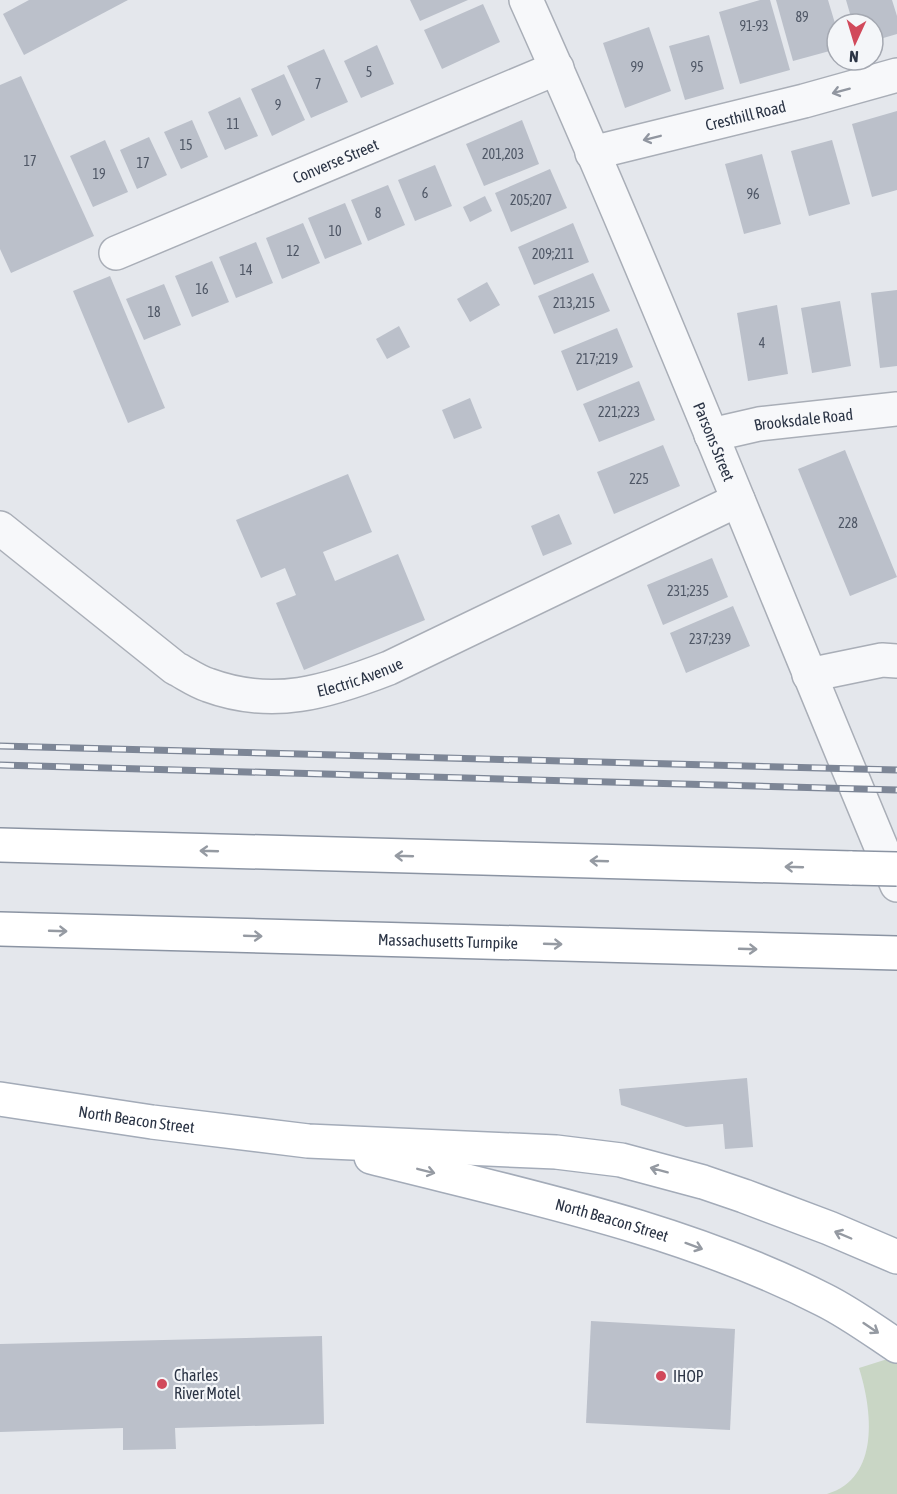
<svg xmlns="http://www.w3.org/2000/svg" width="897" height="1494" viewBox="0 0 897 1494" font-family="'Asap Condensed',sans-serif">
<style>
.green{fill:#c9d6c5}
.building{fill:#bbc0ca}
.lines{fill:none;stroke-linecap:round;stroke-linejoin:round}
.minor-casing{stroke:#a9aeb7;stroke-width:36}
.tertiary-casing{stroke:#a9aeb7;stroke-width:36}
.primary-casing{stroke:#a3abb8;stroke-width:36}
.motorway-casing{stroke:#8b94a3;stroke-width:36}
.minor{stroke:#f7f8fa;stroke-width:33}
.tertiary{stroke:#f7f8fa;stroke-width:33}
.primary{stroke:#fff;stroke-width:33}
.motorway{stroke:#fff;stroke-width:33}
.rail-casing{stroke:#7d8696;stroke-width:7}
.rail{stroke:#f4f6f9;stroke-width:4.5;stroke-dasharray:14;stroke-linecap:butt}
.motorway-bridge-casing{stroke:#8b94a3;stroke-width:36;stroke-linecap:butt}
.motorway-bridge{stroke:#fff;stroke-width:33}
.oneway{stroke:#9196a0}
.oneway2{stroke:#959aa2}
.poi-dot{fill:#d1495b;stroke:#f4f6f9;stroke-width:2}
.labels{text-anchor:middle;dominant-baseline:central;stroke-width:4.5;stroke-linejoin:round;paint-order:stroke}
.number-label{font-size:14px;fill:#4f5766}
.street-label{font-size:16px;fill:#2b3445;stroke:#f4f6f9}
.poi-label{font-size:16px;fill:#2b3445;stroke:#f4f6f9;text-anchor:start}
</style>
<rect width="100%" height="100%" fill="#e4e7ec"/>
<path class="green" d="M897,1356V1494H827C881,1478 872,1409 859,1368Z"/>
<g class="building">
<polygon points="29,0 128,0 24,55 3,14"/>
<polygon points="410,0 468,0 420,21"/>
<polygon points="760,0 770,0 790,70 740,84 719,12"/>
<polygon points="776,0 828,0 837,30 837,49 793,61"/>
<polygon points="846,0 892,0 897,16 897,34 873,41 873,24 853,24"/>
<polygon points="483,4 500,42 442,69 424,30"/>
<polygon points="649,27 671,91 625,108 603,43"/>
<polygon points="709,35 724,89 685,100 669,46"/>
<polygon points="377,45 394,84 361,98 344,61"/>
<polygon points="324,49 348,102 311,118 287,66"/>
<polygon points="284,74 305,120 272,136 251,89"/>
<polygon points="21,76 94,236 11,273 0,249 0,85"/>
<polygon points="240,97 258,136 225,150 208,112"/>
<polygon points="897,111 897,190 872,197 852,124"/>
<polygon points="192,120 208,157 181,169 164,132"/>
<polygon points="522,120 539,164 484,186 466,144"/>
<polygon points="149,137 167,175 137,189 120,150"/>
<polygon points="105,140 128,192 93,207 70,156"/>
<polygon points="832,140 850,204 809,216 791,151"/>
<polygon points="762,154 781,224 744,234 725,164"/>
<polygon points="435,165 452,206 415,221 398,180"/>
<polygon points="550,169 567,208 511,232 495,193"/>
<polygon points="388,185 405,225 368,241 351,200"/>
<polygon points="485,196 492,211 470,222 463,207"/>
<polygon points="345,203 362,244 325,259 308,218"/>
<polygon points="303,223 320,263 282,279 266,238"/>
<polygon points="573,223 589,262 534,285 518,247"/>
<polygon points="256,242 273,283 236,298 219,257"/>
<polygon points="212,261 229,302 192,317 175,276"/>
<polygon points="593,273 610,311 554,334 538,296"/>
<polygon points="110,276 165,408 128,423 73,291"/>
<polygon points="487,282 500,305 470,322 457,299"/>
<polygon points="164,284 181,325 144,340 126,299"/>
<polygon points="897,290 897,366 880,368 871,293"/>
<polygon points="840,301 851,366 812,373 801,308"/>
<polygon points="777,305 788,374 748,381 737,313"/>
<polygon points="399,326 410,347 387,359 376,339"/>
<polygon points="617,328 633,367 577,391 561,351"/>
<polygon points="639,381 655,420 599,442 583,404"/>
<polygon points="470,398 482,428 454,439 442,410"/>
<polygon points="663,445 680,486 614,514 597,472"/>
<polygon points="845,450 897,577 850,596 798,469"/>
<polygon points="348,474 372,532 323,552 335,581 398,554 425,620 304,670 276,603 296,595 285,568 261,578 236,520"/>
<polygon points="559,514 572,544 543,556 531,526"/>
<polygon points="712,558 728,597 663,625 647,585"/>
<polygon points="733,606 750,646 686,673 670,633"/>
<polygon points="747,1078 753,1147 725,1149 723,1124 686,1127 621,1105 619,1089"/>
<polygon points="591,1321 735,1329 730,1430 586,1423"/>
<polygon points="322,1336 324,1424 175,1428 176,1449 123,1450 123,1428 0,1432 0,1344"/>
</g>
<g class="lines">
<g class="minor-casing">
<g id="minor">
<path id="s1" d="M592,153L804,101L897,75"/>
<path id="s2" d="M116,253L557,68"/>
<path id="s3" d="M711,435L759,424L897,409"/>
<path id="s4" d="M0,528L175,668C185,673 196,681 208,685C273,709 327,692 389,668L738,500"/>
<polyline points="809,675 882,660 897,661"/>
</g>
</g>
<g class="tertiary-casing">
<g id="tertiary">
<path id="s5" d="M526,0C657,292 773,590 897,885"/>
</g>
</g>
<g class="primary-casing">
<g id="primary">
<path id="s6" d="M0,1099L152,1122L308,1141L556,1152L621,1160L703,1182L744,1196L829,1228L897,1257"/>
<path id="s7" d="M371,1157C524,1196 683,1228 824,1300C850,1313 873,1330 897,1346"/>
</g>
</g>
<g class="motorway-casing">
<g id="motorway">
<polyline points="0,845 852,868"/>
<path id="s8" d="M0,929L897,953"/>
</g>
</g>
<use href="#minor" class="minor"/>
<use href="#tertiary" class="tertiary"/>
<use href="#primary" class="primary"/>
<use href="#motorway" class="motorway"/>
<g class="rail-casing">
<g id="rail">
<polyline points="0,746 897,770"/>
<polyline points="0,765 897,790"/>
</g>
</g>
<use href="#rail" class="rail"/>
<g class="motorway-bridge-casing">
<polyline id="motorway-bridge" points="852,868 897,869"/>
</g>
<use href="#motorway-bridge" class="motorway-bridge"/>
</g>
<defs><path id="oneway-shaft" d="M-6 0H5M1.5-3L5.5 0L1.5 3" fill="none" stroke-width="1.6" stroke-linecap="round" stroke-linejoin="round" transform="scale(1.5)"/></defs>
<g class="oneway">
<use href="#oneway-shaft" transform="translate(841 91) rotate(165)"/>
<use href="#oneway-shaft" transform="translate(652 138) rotate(166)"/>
</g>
<g class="oneway2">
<use href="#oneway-shaft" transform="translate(209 851) rotate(-178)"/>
<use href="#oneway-shaft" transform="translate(404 856) rotate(-178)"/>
<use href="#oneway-shaft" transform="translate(599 861) rotate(-178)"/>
<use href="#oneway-shaft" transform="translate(794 867) rotate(-178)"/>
<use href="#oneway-shaft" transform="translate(58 931) rotate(2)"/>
<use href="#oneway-shaft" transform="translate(253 936) rotate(2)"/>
<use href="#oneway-shaft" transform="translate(553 944) rotate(2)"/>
<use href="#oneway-shaft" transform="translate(748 949) rotate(2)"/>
<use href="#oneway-shaft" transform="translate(659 1170) rotate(-165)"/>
<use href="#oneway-shaft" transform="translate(426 1171) rotate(14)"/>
<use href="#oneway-shaft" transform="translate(843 1235) rotate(-157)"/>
<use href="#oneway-shaft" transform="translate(694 1246) rotate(20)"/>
<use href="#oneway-shaft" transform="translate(871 1328) rotate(34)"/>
</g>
<g class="poi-dot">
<circle cx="661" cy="1376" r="6"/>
<circle cx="162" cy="1384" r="6"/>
</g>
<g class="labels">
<g class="number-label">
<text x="802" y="17">89</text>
<text x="754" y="26">91-93</text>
<text x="637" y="67">99</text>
<text x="697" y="67">95</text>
<text x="369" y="72">5</text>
<text x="318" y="84">7</text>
<text x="278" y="105">9</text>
<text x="233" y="124">11</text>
<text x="186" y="145">15</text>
<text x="503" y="154">201,203</text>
<text x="30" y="161">17</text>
<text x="143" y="163">17</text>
<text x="99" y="174">19</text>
<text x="425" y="193">6</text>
<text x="753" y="194">96</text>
<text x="531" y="200">205;207</text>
<text x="378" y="213">8</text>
<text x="335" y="231">10</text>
<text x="293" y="251">12</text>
<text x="553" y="254">209;211</text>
<text x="246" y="270">14</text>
<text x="202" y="289">16</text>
<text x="574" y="303">213,215</text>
<text x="154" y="312">18</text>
<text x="762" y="343">4</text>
<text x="597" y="359">217;219</text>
<text x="619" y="412">221;223</text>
<text x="639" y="479">225</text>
<text x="848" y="523">228</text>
<text x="688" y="591">231;235</text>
<text x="710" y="639">237;239</text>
</g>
<g class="street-label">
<text stroke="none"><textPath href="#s1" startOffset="158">Cresthill Road</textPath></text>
<text stroke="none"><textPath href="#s2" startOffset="238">Converse Street</textPath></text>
<text stroke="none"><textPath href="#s3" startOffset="94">Brooksdale Road</textPath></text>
<text stroke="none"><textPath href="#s5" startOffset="480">Parsons Street</textPath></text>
<text stroke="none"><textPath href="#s4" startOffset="417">Electric Avenue</textPath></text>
<text stroke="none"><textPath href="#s8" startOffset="448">Massachusetts Turnpike</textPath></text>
<text stroke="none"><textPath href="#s6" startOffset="138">North Beacon Street</textPath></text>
<text stroke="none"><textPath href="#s7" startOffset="249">North Beacon Street</textPath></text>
</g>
<g class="poi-label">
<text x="174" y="1375">Charles<tspan x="174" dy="18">River Motel</tspan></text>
<text x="673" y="1376">IHOP</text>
</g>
</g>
<g transform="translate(855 42) rotate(184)"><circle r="28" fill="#f4f6f9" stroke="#a4a8b1" stroke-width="1.5"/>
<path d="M0-4.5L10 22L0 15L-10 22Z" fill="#d1495b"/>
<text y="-9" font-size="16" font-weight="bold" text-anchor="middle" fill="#2b3445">N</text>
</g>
</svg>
